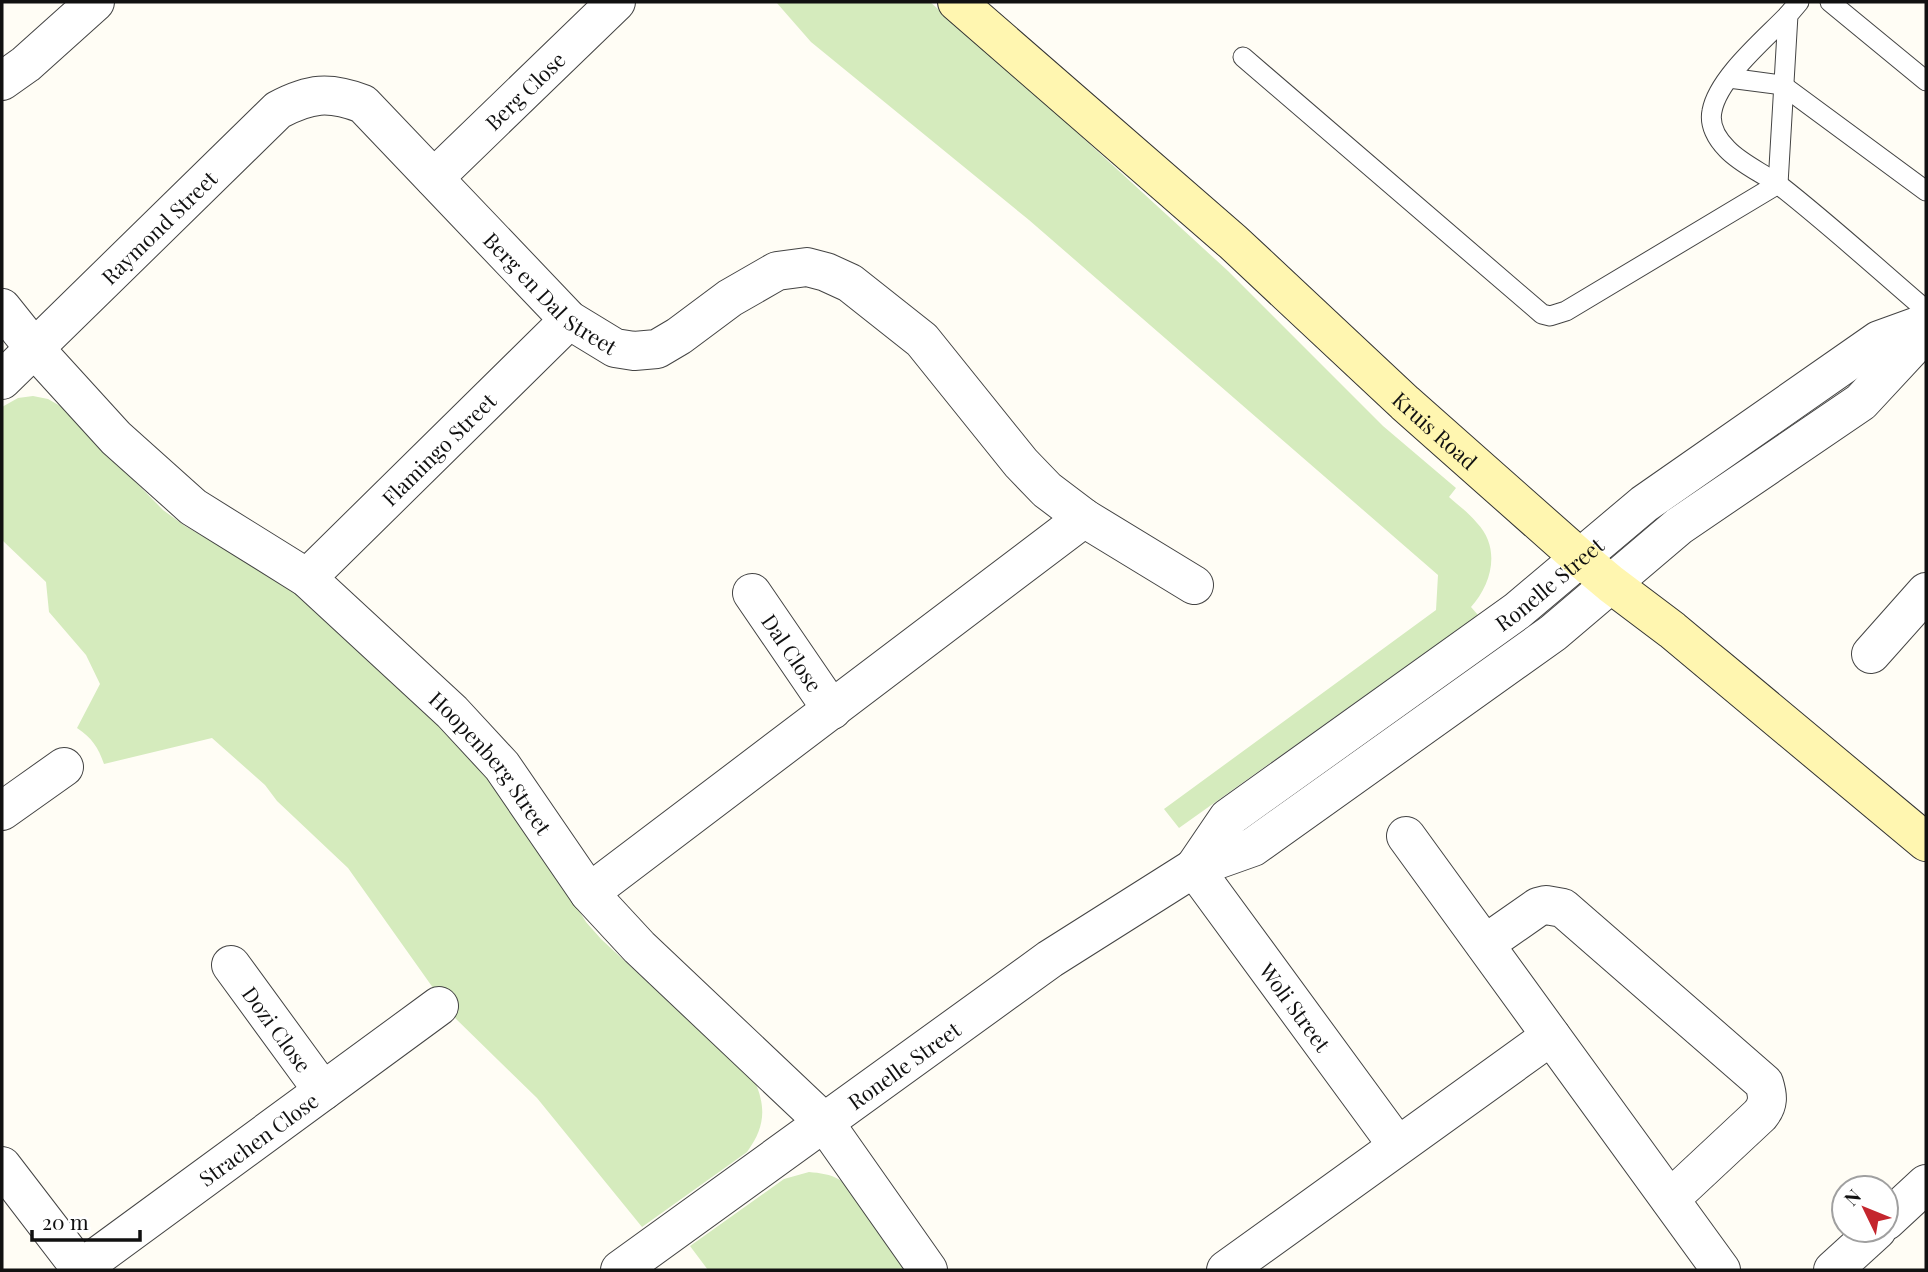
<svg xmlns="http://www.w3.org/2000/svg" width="1928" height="1272" viewBox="0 0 1928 1272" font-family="'Playfair Display',serif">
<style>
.green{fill:#d5ebbd}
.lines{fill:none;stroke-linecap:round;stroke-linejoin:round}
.lane-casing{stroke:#444;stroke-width:21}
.street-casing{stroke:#444;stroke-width:40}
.secondary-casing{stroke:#333;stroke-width:40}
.lane{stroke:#fff;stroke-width:19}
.street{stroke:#fff;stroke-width:38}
.secondary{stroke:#fff6b0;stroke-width:38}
.labels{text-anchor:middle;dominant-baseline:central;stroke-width:7;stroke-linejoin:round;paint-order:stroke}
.street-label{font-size:21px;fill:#111;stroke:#fff}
</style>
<rect width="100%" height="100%" fill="#fffdf5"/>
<g class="green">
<path d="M776,2H930L1010,71L1228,271L1383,426L1456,488L1449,497C1458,505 1469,513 1477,523C1501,548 1492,584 1471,607L1478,615L1179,828L1164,809L1436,610L1438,575L1029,220L811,42Z"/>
<path d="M33,396L48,399L62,407L163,510L185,526L291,587L476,759L511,801L586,922L601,939L755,1082C767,1109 764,1129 747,1152L642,1227L537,1098L453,1016L348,868L277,801L265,785L212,738L104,764C98,747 92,738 77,728L100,684L86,655L49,612L46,582L2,540V407L18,398Z"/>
<path d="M809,1172C820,1173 830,1174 840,1180C862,1194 894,1247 911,1270H708L690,1246L784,1179Z"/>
</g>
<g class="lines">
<g class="lane-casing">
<g id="lane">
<polyline points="1830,2 1926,81"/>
<path d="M1788,15C1765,39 1718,78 1712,111C1709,125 1717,139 1727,149C1741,164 1763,173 1779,185C1830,225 1877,268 1926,310"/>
<polyline points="1243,57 1542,314 1550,316 1566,311 1778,184"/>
<polyline points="1729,78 1782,85 1926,191"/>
<polyline points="1778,184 1788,15 1799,2"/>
</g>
</g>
<g class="street-casing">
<g id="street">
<polyline points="2,81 26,64 95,2"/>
<path id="s1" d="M434,178L616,2"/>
<path id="s2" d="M2,308L34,348L116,438L193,507L307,578L452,712L502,766L589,893L639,947L824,1122L928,1270"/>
<path id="s3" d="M2,380L278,110C310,93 329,91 363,104L569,320L615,348L634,351L657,349L679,336L730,298L777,271L807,267L826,272L850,283L922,340L1021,463L1047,490L1084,518L1194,585"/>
<path id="s4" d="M307,578L569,320"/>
<path id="s5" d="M752,593L832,710"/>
<polyline points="1871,654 1926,592"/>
<polyline points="2,811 64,767"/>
<polyline points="1406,836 1721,1270"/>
<path id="s6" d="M1194,868L1228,818L1517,611L1644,504L1879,340L1926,323"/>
<path id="s7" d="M1194,868L1397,1145"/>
<polyline points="589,893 1084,518"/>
<path d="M1485,944L1538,907L1546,905L1563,908L1764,1083C1768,1096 1769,1104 1760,1115L1670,1199"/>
<path id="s8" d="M231,965L323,1091"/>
<polyline points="2,1166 81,1269"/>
<polyline points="1886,1221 1926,1184"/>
<path id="s9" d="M79,1270L439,1006"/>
<path id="s10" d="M620,1270L1050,959L1194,868L1253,847L1553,633L1679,526L1861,402L1926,332"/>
<polyline points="1226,1270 1551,1036"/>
<polyline points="1833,1270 1877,1230"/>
</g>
</g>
<g class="secondary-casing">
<g id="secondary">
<path id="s11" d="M957,2L1233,242L1405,403L1580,558L1611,584L1672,630L1926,842"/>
</g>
</g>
<use href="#lane" class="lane"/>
<use href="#street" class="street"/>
<use href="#secondary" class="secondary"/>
</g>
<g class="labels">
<g class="street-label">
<text stroke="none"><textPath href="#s1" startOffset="126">Berg Close</textPath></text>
<text stroke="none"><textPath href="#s3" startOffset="219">Raymond Street</textPath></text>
<text stroke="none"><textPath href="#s3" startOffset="742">Berg en Dal Street</textPath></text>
<text stroke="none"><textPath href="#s11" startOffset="642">Kruis Road</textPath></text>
<text stroke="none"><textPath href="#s4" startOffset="184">Flamingo Street</textPath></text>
<text stroke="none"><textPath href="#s6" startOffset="458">Ronelle Street</textPath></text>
<text stroke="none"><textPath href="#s5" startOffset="72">Dal Close</textPath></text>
<text stroke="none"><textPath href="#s2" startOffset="672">Hoopenberg Street</textPath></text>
<text stroke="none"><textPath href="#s7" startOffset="172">Woli Street</textPath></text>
<text stroke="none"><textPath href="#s8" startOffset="79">Dozi Close</textPath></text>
<text stroke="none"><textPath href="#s10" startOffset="350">Ronelle Street</textPath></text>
<text stroke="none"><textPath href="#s9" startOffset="222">Strachen Close</textPath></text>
</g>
</g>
<rect width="1928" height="1272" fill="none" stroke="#111111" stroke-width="7"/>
<g transform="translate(1865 1209) rotate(313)"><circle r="33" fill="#ffffff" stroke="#a0a0a0" stroke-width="2"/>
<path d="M0-5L12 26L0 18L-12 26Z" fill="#c4262e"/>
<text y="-10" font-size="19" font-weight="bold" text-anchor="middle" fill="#111111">N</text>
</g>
<path d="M32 1230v10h108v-10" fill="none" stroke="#111111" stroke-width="3.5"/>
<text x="42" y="1230" font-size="21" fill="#111111" stroke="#ffffff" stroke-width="5" paint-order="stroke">20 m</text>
</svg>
